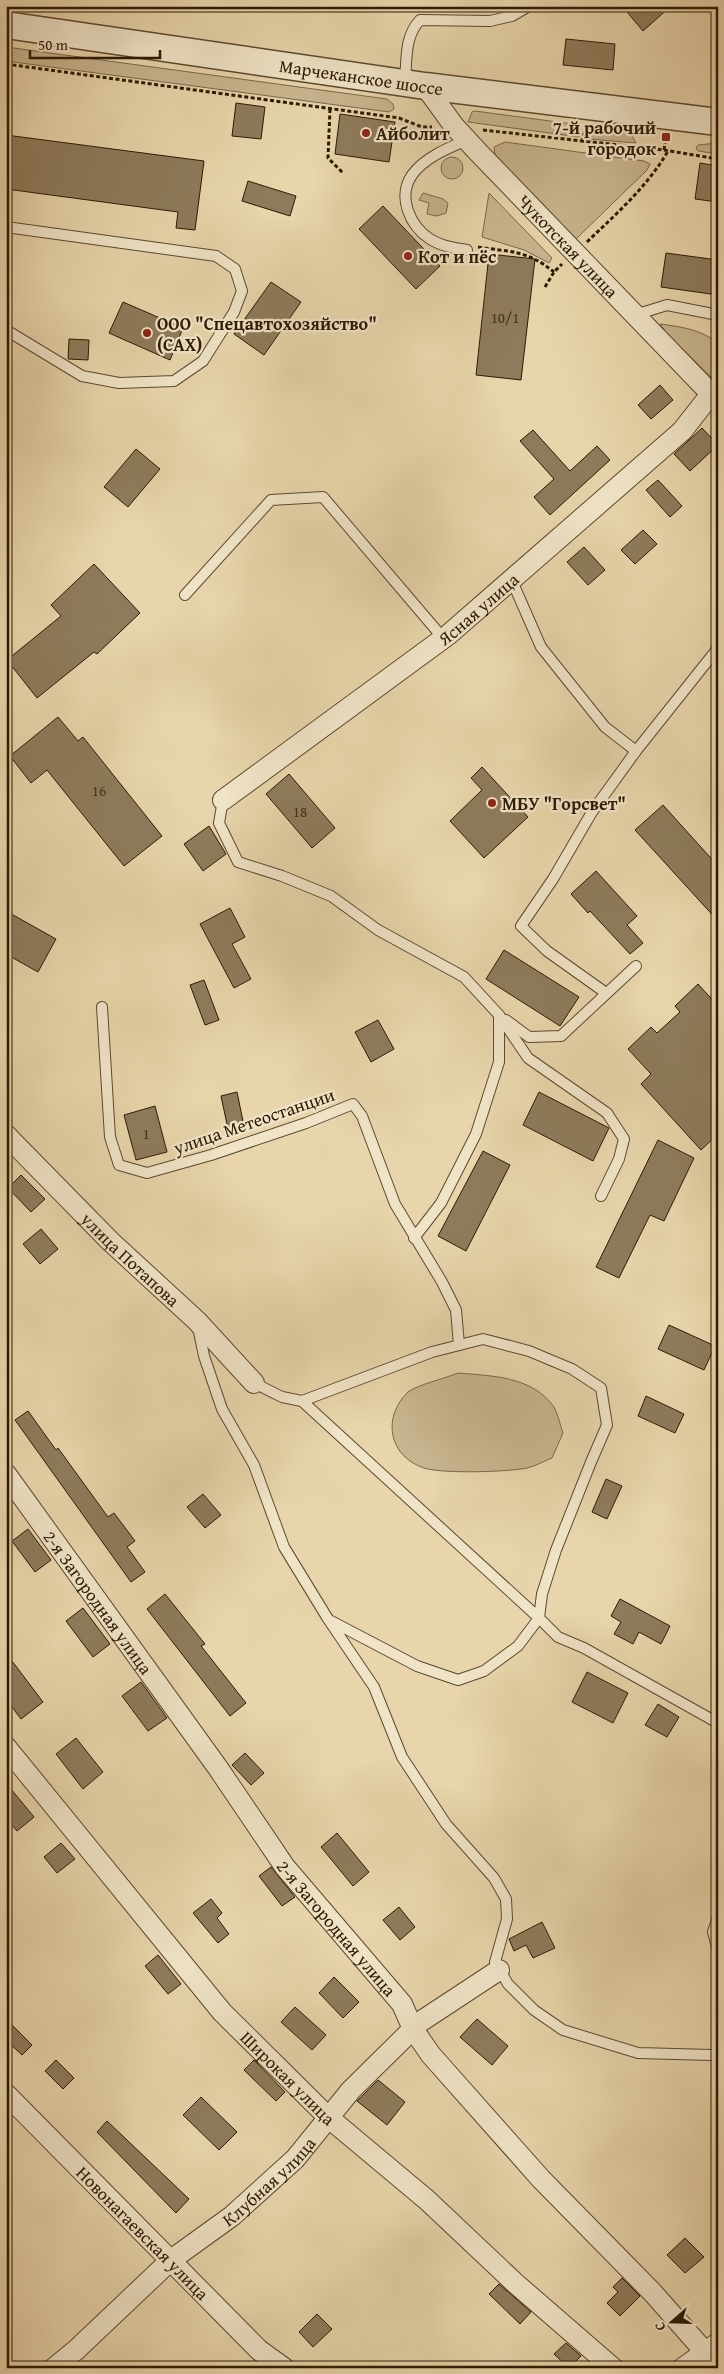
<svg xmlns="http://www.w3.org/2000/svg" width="724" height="2374" viewBox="0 0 724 2374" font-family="'Gentium Book Plus',serif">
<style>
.green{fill:#c8b58f;stroke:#7a684a}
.building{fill:#8e7b5b;stroke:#2c1a04}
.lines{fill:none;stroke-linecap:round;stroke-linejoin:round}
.service-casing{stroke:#5b492e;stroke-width:12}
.minor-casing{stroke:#5b492e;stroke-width:22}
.tertiary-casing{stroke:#5b492e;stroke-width:29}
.path{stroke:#2c1a04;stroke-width:3;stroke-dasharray:4 2.5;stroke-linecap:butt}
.service{stroke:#f0e4c8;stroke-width:10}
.minor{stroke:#f0e4c8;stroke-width:20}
.tertiary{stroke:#f0e4c8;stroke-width:26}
.poi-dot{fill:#8f2418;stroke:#f0e4c8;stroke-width:2}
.labels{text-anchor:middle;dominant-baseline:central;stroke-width:4.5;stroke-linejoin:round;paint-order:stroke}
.number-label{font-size:15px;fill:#44321a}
.street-label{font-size:18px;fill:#2c1a04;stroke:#f0e4c8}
.poi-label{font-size:18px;font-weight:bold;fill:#2c1a04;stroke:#f0e4c8;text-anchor:start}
</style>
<rect width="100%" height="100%" fill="#e8d5ab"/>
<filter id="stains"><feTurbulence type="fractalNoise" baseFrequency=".004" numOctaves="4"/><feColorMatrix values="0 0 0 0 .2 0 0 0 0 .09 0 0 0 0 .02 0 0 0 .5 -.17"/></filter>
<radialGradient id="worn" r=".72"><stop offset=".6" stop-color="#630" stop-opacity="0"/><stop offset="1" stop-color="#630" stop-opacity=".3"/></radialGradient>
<g class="green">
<polygon points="6,47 387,99 393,104 394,109 389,112 6,61"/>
<polygon points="475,111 580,125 579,137 468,122 472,112"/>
<polygon points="591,127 630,132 636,143 589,139"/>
<polygon points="505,142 644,161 650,164 647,170 576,239 495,155 494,147"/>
<polygon points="718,143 718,154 698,151 696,148 698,145"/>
<circle cx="452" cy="168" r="11"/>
<polygon points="423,193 443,199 448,203 446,213 437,216 427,214 429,203 419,200"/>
<polygon points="489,193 552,258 549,263 524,250 482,237"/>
<path d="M660,324C682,327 700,329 718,343V384L667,334Z"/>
<path d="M458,1373C492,1376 532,1376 554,1407C558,1414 560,1425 563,1433L552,1458C544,1461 536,1466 527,1468C507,1472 443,1474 424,1468C388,1456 382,1417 408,1392C417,1385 446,1378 458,1373Z"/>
</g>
<g class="building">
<polygon points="622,6 671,6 643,31"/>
<polygon points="566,39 615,44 613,70 563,65"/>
<polygon points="236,103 265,107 261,139 232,136"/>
<polygon points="340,114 395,122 389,162 335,154"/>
<polygon points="6,135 204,161 195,230 176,228 178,212 6,189"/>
<polygon points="700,163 718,166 718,202 695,199"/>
<polygon points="248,181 296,196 290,216 242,201"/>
<polygon points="383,206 440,266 416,289 359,229"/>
<polygon points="666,253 718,260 718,295 661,287"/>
<polygon points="489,254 535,259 521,380 476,375"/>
<polygon points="271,282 301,302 264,355 234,334"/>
<polygon points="123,302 183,328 170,360 109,333"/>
<polygon points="69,339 89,340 88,360 68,359"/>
<polygon points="660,385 673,400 651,419 638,405"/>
<polygon points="702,428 718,445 690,471 674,454"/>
<polygon points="533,430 570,471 597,446 610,460 550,515 534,497 554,479 520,441"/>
<polygon points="136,449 160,469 128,507 104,487"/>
<polygon points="658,480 682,506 670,517 646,490"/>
<polygon points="643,530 657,544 635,564 621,550"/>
<polygon points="584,547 605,570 588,585 567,562"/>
<polygon points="94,564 140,613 97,654 94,652 37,698 7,660 61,616 51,605"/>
<polygon points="58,717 78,741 83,737 162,836 124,866 47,770 31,783 10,756"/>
<polygon points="482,767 528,817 484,858 450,821 482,790 471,778"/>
<polygon points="289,774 335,828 312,848 266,794"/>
<polygon points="663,805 718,866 718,921 635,830"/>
<polygon points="209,826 226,854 203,871 184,844"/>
<polygon points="596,871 637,916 627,925 643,943 630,954 590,911 588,913 571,894"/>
<polygon points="230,908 245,937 232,944 251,979 234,988 200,924"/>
<polygon points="6,911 56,939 38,972 6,954"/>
<polygon points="504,950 579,997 560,1026 486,979"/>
<polygon points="204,980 219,1020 205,1025 190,985"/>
<polygon points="698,984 718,1006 718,1134 701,1150 641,1084 651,1074 628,1049 651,1027 657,1033 680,1012 675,1006"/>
<polygon points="378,1020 394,1049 371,1062 355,1032"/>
<polygon points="237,1092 244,1126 228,1129 221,1096"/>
<polygon points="539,1092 609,1128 593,1161 523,1125"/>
<polygon points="155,1106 167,1152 136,1160 124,1115"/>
<polygon points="658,1140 694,1158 664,1221 650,1215 619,1278 596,1267"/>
<polygon points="483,1151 510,1165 466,1251 438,1236"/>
<polygon points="21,1175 45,1199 31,1212 8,1188"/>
<polygon points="41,1229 58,1249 40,1264 23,1244"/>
<polygon points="669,1325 715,1346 704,1370 658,1349"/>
<polygon points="646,1396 684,1414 675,1433 638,1416"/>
<polygon points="28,1411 56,1450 58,1448 108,1517 114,1513 135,1541 127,1547 145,1572 131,1582 15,1420"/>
<polygon points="606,1479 622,1486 607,1519 592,1512"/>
<polygon points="203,1494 221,1515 205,1528 187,1507"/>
<polygon points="28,1529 51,1560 35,1572 12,1541"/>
<polygon points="165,1594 205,1644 201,1646 246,1703 230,1716 147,1609"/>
<polygon points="620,1599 670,1626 661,1644 639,1632 633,1644 614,1634 621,1622 611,1616"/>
<polygon points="83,1608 110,1644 93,1657 66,1621"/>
<polygon points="6,1653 43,1702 21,1719 6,1699"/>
<polygon points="587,1672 628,1693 613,1723 572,1702"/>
<polygon points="141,1682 167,1718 148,1731 122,1696"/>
<polygon points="658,1704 679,1717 667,1737 645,1725"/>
<polygon points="76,1738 103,1772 83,1789 56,1754"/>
<polygon points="245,1753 264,1773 251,1785 232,1765"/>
<polygon points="6,1783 34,1817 17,1831 6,1818"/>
<polygon points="337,1833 369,1872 353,1886 321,1847"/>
<polygon points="61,1843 75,1859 57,1873 44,1857"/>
<polygon points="271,1867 295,1897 282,1906 259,1876"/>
<polygon points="211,1899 222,1913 217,1918 229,1934 218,1943 193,1913"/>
<polygon points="399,1907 415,1927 400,1940 383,1920"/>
<polygon points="542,1922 555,1948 533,1958 526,1945 514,1951 509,1939"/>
<polygon points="158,1955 181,1984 168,1994 145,1966"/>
<polygon points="334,1977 359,2002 343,2018 319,1993"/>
<polygon points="295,2007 326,2035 312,2050 281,2022"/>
<polygon points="6,2019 32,2045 22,2055 6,2040"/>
<polygon points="477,2019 508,2046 492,2065 460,2037"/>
<polygon points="56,2060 74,2078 63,2089 45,2071"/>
<polygon points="254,2060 285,2092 276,2101 244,2070"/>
<polygon points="378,2080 405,2102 387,2125 357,2101"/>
<polygon points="201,2097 237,2132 219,2150 183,2115"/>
<polygon points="107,2121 189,2199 176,2213 97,2132"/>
<polygon points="685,2238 704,2257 685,2273 667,2255"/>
<polygon points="622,2278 640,2296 620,2316 607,2303 618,2292 613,2287"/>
<polygon points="499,2284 531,2312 520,2324 489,2294"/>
<polygon points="317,2314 332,2329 313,2347 299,2332"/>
<polygon points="566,2343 581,2356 569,2368 554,2354"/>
</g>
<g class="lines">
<g class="service-casing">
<g id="service">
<path d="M405,82C407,60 404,37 420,20L490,21L512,16L529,6"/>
<polyline points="6,227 216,256 235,269 242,291 234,312 203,361 174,381 119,383 82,376 6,330"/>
<path d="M467,250C454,248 441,246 430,239C410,226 397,197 412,175C424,158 448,148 467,140"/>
<polyline points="635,315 667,305 718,315"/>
<polyline points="512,581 541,647 605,727 636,751"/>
<polyline points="185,595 271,500 323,497 443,638"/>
<polyline points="223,800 219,823 238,862 282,876 331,896 378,930 464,977 499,1015 499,1062 476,1134 441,1203 414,1238"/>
<polyline points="606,993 547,951 521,926 553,879 592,812 636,751 718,648"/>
<polyline points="102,1007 110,1137 119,1165 147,1173 211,1155 306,1123 353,1104 362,1116 395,1204 442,1282 456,1310 459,1345"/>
<polyline points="499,1015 528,1058 607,1113 624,1139 619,1159 601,1196"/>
<polyline points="506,1020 529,1037 561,1036 636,966"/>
<polyline points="198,1327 204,1356 222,1409 254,1465 284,1547 328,1619 374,1687 402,1757 446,1824 494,1878 506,1899 507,1919 495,1962 508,1984 534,2010 563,2030 638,2053 712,2055 718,2052"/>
<polyline points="254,1383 282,1397 302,1401 432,1352 483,1339 529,1351 572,1369 601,1388 607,1425 591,1462 556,1550 542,1594 539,1618 558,1637 584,1648 718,1723"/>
<polyline points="302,1401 539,1618 518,1646 484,1671 458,1680 417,1666 331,1621"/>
<polyline points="718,1917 713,1932 718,1951"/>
<polyline points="701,2368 718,2362"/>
</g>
</g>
<g class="minor-casing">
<g id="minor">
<path id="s1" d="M425,86L454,126L478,152L718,401"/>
<path id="s2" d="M223,800L448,635L682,431L711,394"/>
<path id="s3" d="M6,1135L110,1241L197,1321L254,1383"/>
<path id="s4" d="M6,1474L218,1768L285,1867L402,2004L413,2029L431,2055L541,2179L653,2293L705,2352"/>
<path id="s5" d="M6,1747L222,2012L329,2118L427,2200L515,2283L613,2368"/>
<path id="s6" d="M6,2094L259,2350L284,2368"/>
<path id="s7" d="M54,2368L76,2350L171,2260L232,2216L295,2159L351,2090L420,2022L499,1970"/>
<polyline points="683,2368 718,2343"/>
</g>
</g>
<g class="tertiary-casing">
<g id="tertiary">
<path id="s8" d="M6,25L425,86L718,122"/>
</g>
</g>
<g class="path">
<polyline points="6,64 399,118 422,127 432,127"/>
<polyline points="330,109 328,158 343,173"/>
<polyline points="483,130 664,150 718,159"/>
<polyline points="582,142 586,126"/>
<polyline points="664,150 666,137"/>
<path d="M587,242C617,213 647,187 668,151"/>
<path d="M478,247C510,252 527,250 554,272"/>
<polyline points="545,287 554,272 562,264"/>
</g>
<use href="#service" class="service"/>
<use href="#minor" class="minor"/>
<use href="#tertiary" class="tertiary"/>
</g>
<g class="poi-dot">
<circle cx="366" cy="133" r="5"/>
<rect x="661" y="132" width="10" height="10" rx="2.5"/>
<circle cx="408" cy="256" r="5"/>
<circle cx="147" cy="333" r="5"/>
<circle cx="492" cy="803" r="5"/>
</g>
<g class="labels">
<g class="number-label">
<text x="505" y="317">10/1</text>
<text x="99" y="790">16</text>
<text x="300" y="811">18</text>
<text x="146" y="1133">1</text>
</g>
<g class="street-label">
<text stroke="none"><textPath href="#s8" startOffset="359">Марчеканское шоссе</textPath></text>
<text stroke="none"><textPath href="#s1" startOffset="215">Чукотская улица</textPath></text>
<text stroke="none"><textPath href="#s2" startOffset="319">Ясная улица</textPath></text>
<text transform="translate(254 1121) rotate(-19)">улица Метеостанции</text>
<text stroke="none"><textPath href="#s3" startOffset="176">улица Потапова</textPath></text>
<text stroke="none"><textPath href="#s4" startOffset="158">2-я Загородная улица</textPath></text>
<text stroke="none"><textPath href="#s4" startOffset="562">2-я Загородная улица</textPath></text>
<text stroke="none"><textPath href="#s5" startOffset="435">Широкая улица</textPath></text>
<text stroke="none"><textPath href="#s7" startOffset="285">Клубная улица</textPath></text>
<text stroke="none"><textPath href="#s6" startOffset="195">Новонагаевская улица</textPath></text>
</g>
<g class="poi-label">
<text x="656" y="127" text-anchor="end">7-й рабочий<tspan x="656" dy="21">городок</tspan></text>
<text x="376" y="133">Айболит</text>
<text x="418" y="256">Кот и пёс</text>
<text x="157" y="323">ООО "Спецавтохозяйство"<tspan x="157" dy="21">(САХ)</tspan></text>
<text x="502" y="803">МБУ "Горсвет"</text>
</g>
</g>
<rect width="724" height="2374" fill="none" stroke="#e8d5ab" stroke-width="25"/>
<rect x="8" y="8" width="709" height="2359" fill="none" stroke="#2c1a04" stroke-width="2.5"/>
<rect x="12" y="12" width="699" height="2349" fill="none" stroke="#2c1a04"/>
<g transform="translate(672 2322) rotate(250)" stroke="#f0e4c8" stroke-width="4" paint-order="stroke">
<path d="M0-4L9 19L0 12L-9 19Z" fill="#2c1a04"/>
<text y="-8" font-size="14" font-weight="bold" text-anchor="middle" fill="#2c1a04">С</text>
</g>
<path d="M30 50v8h130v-8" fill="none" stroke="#2c1a04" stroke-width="2.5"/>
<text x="38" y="50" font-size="15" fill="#2c1a04" stroke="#f0e4c8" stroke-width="4" paint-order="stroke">50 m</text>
<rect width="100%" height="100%" filter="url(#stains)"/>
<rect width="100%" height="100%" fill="url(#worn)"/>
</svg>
